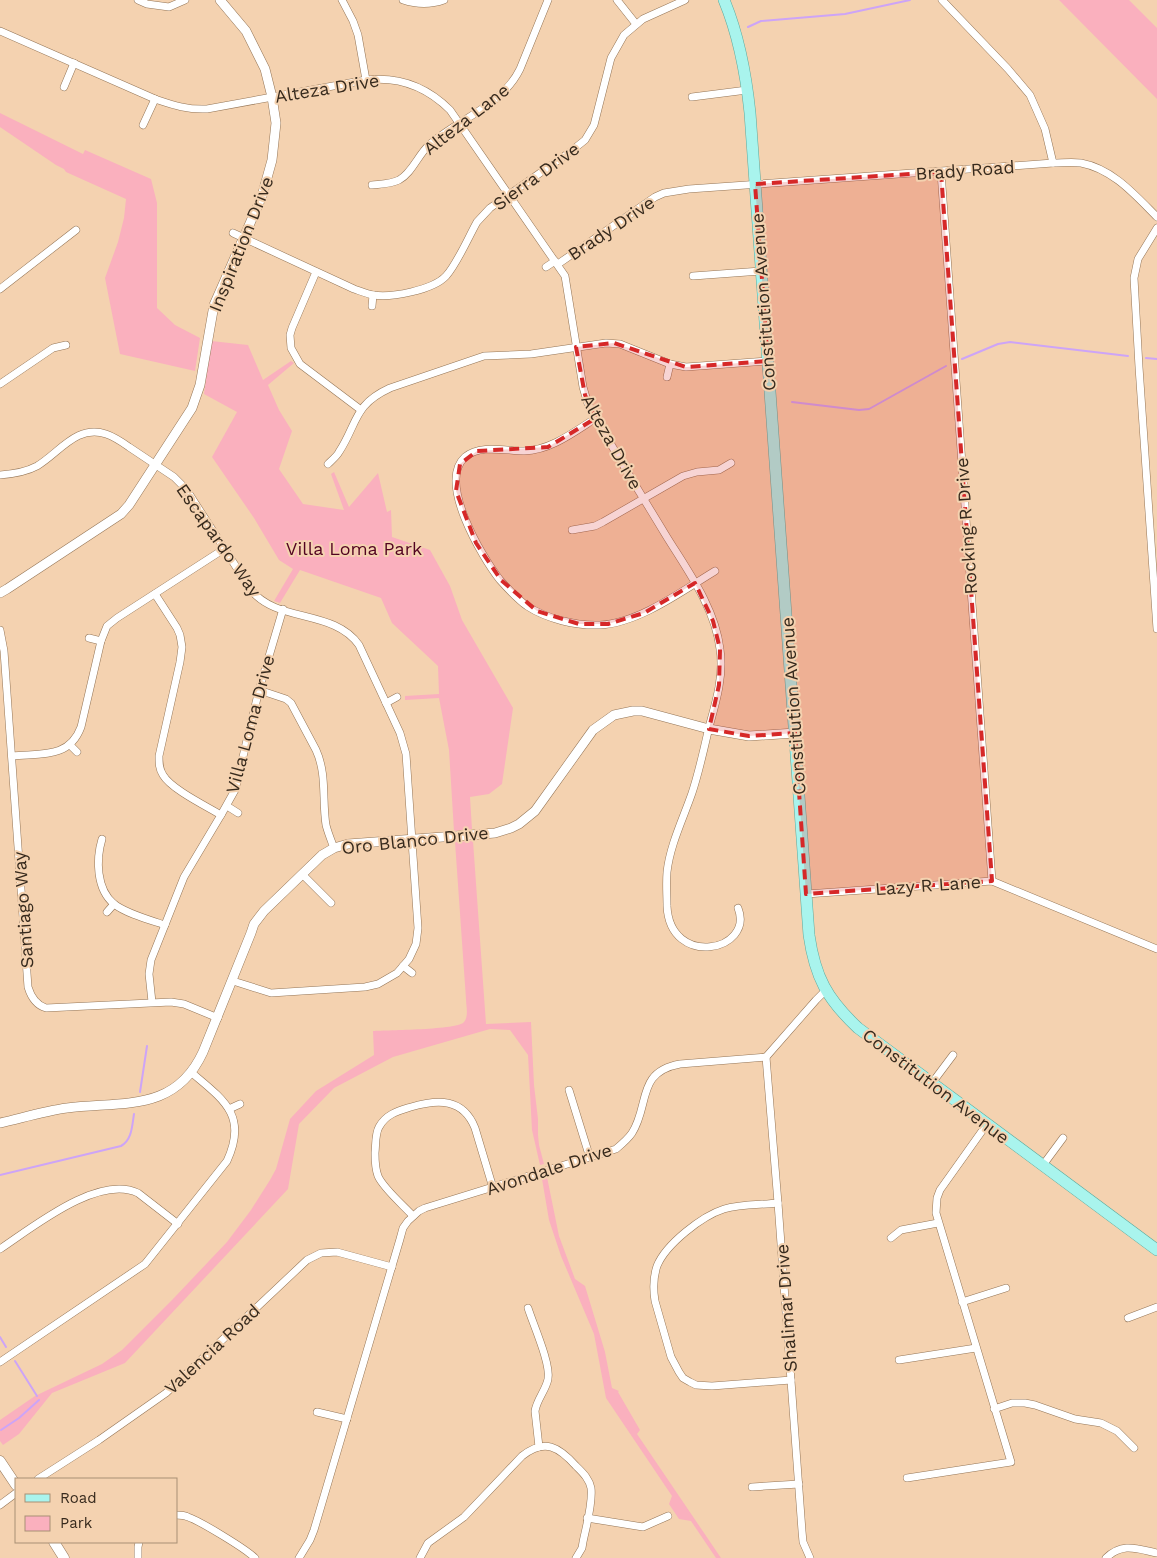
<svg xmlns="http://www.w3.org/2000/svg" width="1157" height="1558" viewBox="0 0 1157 1558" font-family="'Work Sans',sans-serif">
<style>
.green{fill:#fab0be}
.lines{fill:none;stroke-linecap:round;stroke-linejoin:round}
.stream{stroke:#cda4f7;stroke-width:2}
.minor-casing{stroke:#947556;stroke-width:8}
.tertiary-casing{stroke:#947556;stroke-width:10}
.secondary-casing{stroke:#947556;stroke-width:11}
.primary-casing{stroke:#5ca99c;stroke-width:12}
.minor{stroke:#fff;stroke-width:7}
.tertiary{stroke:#fff;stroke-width:9}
.secondary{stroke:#fff;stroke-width:10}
.primary{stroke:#a9f4ed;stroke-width:11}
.marked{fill:#d62828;fill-opacity:0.2;stroke:#d62828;stroke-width:4;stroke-dasharray:10 6;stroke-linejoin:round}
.labels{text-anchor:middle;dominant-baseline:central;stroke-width:4;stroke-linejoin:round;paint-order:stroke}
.street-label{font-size:18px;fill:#372a1d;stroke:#f4d2b0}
.park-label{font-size:18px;fill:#520321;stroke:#f4d2b0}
</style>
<rect width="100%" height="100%" fill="#f4d2b0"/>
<g class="green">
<polygon points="1059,0 1129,0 1157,28 1157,99"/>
<polygon points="0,113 83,154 85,150 151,179 157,203 157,308 175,325 200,338 195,371 120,354 105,278 118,242 124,218 126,199 66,172 64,169 56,165 0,127"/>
<polygon points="211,341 248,345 263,380 291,361 294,363 268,385 279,410 292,431 279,469 303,504 344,510 331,474 334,472 349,507 378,473 387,512 391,510 392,537 430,550 450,586 462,620 513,708 502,784 489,794 470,797 472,829 454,831 449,750 439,698 405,700 405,696 439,694 438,666 392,623 381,598 300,570 280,603 274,601 293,569 279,560 254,518 212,457 237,412 204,394"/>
<path d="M473,841L486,1024L531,1022L534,1085L538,1119V1135L539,1145L544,1164L540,1165L532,1130L528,1055L510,1030L490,1029L393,1057L334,1088L299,1124L288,1189L125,1363L52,1393L19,1434L3,1445L0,1441V1420L35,1396L102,1364L122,1350L173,1299L227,1242L251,1210L270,1180L276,1169L290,1119L316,1091L374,1055L373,1031C387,1030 458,1030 464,1022C469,1016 466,1006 466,999L455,842Z"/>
<polygon points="547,1177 559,1236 575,1279 585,1286 605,1352 612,1388 619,1391 618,1392 640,1430 637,1434 721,1558 716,1558 691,1521 679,1519 669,1504 672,1496 606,1398 594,1334 561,1256 549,1220 542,1179"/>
</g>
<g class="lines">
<g class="stream">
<polyline points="748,27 761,21 845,14 910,0"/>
<polyline points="1146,358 1157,359"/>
<polyline points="962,359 998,344 1010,342 1128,356"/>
<polyline points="792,402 859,410 869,409 946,366"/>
<polyline points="140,1092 147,1046"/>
<path d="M0,1175L121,1146C132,1140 132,1126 134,1114"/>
<polyline points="0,1337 6,1347"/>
<polyline points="15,1361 37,1396"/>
<polyline points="1,1430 19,1418 39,1400"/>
</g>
<g class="minor-casing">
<g id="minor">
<polyline points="138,0 147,4 169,7 185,0"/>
<polyline points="342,0 353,21 358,35 366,80"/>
<path d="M403,0C418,5 430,5 444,0"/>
<polyline points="617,0 636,24"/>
<polyline points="942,0 1008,69 1030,95 1045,129 1053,163"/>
<path d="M0,31L155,99C173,105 187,110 207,109L366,80C400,76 427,87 450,110L565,276L583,387L588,404C612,448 639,491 665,534C687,570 715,607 720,649C724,676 716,702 709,727C704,749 699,772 692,793C683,819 670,845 667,872C666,884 667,895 667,906C670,969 755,951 738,908"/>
<polyline points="64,87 74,63"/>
<polyline points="692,97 747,90"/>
<polyline points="143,125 155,99"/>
<polyline points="941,172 992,881"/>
<path d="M372,185C381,184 391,184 399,180C412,173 418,155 429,145C458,119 502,106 520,69L548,0"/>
<polyline points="1157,228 1138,259 1134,278 1139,367 1157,629"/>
<path d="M233,233L354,289C360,291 367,294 373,295C391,298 433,290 446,276C457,264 469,236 477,222L490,208L570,152L585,140L594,125L611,58L624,35L643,19L685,0"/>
<path d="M558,264L655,197L664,193L689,189L1053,163C1062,163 1072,162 1081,163C1113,169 1135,195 1157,217"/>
<polyline points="546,267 555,261"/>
<polyline points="316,272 292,328 290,335 291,348 300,364 361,410"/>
<polyline points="693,276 761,271"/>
<polyline points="0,289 76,230"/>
<polyline points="372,306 373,295"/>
<polyline points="667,377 670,364"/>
<polyline points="0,384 53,348 66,345"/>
<path d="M596,418C574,432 551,450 524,451C506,451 480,444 465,457C437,482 482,557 500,580C508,589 517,599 527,606C547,619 576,626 600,625C639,623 682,591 715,571"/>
<path d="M328,464C332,460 337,456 339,452C358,423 353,405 390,388L484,356L531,354L606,343L620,344L670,364L686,367L768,361"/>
<path d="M0,475C13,474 26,472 37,466C59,453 77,424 106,434C115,437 122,442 129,447C144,457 159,467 174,477L186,489L251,590C277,623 334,609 359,645L400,733L406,754L418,928L416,944L409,959L397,973L378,984L365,987L271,993L233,981"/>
<polyline points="572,530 595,526 603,522 683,476 697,472 719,470 731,463"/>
<path d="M155,594L177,628L180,635L182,647L180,662L159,756C159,763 159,769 163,775C171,789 206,806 221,815"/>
<path d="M0,630L4,651L28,987C31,997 36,1005 46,1008L171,1002L184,1004L218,1018"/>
<polyline points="89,638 101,641"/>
<path d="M259,690L286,699L291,703L316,750C327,774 322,800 326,825C328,833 331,840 334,848"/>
<polyline points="386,703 397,697"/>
<polyline points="70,745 77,752"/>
<path d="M12,756C41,753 69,759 81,727L101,641L107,626L117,618L224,549"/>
<polyline points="227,806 238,813"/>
<path d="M102,839C96,859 96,889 114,904C127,914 150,920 165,925"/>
<polyline points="302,874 331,903"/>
<polyline points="806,894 992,881 1157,949"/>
<polyline points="107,912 114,904"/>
<polyline points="403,966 412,973"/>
<polyline points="152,1002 149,974 151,960 184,877 221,815 235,790 259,690 283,609"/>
<polyline points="766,1057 778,1203 802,1531 803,1542 810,1558"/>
<polyline points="932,1083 953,1055"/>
<polyline points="569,1090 590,1158"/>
<polyline points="229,1109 240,1104"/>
<polyline points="1043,1165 1063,1138"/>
<path d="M778,1203C761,1205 741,1204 724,1209C702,1216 666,1244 657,1266C653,1278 653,1289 655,1301L671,1357L679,1372L683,1378L690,1382L696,1385L712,1386L791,1380"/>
<path d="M413,1216C404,1206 383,1188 378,1176C375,1168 375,1161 375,1153C376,1144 375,1134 379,1127C386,1114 398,1111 411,1107C438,1099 463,1098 475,1128L493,1188"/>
<polyline points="891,1238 901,1230 938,1223"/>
<path d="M0,1249C32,1228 98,1174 138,1193L178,1224"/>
<polyline points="962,1302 1006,1288"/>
<path d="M528,1308C533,1324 551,1364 548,1379C546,1390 537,1399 535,1411L539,1447"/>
<polyline points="1128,1318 1157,1307"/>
<polyline points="899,1360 976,1348"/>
<path d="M0,1362L145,1264L227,1161C248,1116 224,1100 192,1073"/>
<polyline points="994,1409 1012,1403 1025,1403 1035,1405 1075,1419 1101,1423 1117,1431 1134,1448"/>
<polyline points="317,1412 347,1419"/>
<polyline points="907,1478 1011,1462 936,1213 937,1198 940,1190 987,1124"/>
<polyline points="38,1479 99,1440 166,1393 307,1260 321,1253 337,1252 392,1267"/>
<polyline points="752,1487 799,1484"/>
<polyline points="0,1505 16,1493"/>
<path d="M176,1515C180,1515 184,1515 188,1517C200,1521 246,1549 255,1558"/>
<polyline points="587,1518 643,1527 668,1516"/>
<polyline points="138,1558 138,1547 139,1542"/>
<path d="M299,1558L310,1540L314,1530L400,1239L403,1228L408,1221L419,1211L425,1208L616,1149C622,1144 628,1139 632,1133C650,1105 636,1072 680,1064L766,1057L816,1000L826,990"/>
<path d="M420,1558L428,1543L464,1517L522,1456C545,1438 559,1447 576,1466C582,1472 589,1478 591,1488C593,1503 586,1527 583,1542L582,1548L576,1558"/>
<path d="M1106,1558C1123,1542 1137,1549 1157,1553"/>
</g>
</g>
<g class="tertiary-casing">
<g id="tertiary">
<polyline points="0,593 7,589 121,514 129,505 192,408 200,385 214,305 262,196 272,160 276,123 272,97 265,69 246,31 220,0"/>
<path d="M0,1123C22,1118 45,1111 67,1108C122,1101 175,1113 203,1052L251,933L254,924L264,911L322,855L334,848L348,844L483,834L495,833L511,828L519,824L535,811L593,730L614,715L633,711H642L709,729L749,736L795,733"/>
</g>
</g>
<g class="secondary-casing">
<g id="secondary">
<polyline points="0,1461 16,1485"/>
<polyline points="54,1542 64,1558"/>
</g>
</g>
<g class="primary-casing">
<path id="primary" d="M724,0C739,36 746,74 750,113L809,935C815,977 827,999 858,1028L1157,1250"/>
</g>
<use href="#minor" class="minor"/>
<use href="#tertiary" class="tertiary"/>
<use href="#secondary" class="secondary"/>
<use href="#primary" class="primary"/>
</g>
<path class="marked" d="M941,172L992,881L806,894L795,733L749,736L709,729L719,685L720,649L713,621L695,583L644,613L608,624H579L537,611L501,580L476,543L456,491L460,464L477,451L548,447L596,418L585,395L576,347L614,343L686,367L768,361L755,184Z"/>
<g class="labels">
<g class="street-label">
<text transform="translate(327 88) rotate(-9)">Alteza Drive</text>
<text transform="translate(466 119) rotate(-38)">Alteza Lane</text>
<text transform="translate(965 170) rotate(-4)">Brady Road</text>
<text transform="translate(536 176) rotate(-36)">Sierra Drive</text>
<text transform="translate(611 228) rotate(-34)">Brady Drive</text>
<text transform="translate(241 244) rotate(-68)">Inspiration Drive</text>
<text transform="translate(763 302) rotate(-94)">Constitution Avenue</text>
<text transform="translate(612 442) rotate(61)">Alteza Drive</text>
<text transform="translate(966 526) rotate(-94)">Rocking R Drive</text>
<text transform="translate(219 540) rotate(55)">Escapardo Way</text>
<text transform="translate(793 706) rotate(-94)">Constitution Avenue</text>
<text transform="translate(250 724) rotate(-75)">Villa Loma Drive</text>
<text transform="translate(415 840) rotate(-6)">Oro Blanco Drive</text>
<text transform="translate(928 885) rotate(-4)">Lazy R Lane</text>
<text transform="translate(23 910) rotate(-94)">Santiago Way</text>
<text transform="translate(936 1086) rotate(37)">Constitution Avenue</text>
<text transform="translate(549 1169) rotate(-18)">Avondale Drive</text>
<text transform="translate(786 1308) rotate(-94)">Shalimar Drive</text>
<text transform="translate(212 1349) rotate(-43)">Valencia Road</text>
</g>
<g class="park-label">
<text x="354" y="548">Villa Loma Park</text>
</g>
</g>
<rect x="15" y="1478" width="162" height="65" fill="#f4d2b0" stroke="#a88f75"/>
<rect x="25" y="1494" width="25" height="8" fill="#a9f4ed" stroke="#a88f75"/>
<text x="60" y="1503" font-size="15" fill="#372a1d">Road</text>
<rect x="25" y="1516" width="25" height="15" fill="#fab0be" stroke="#a88f75"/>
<text x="60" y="1528" font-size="15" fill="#372a1d">Park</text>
</svg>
